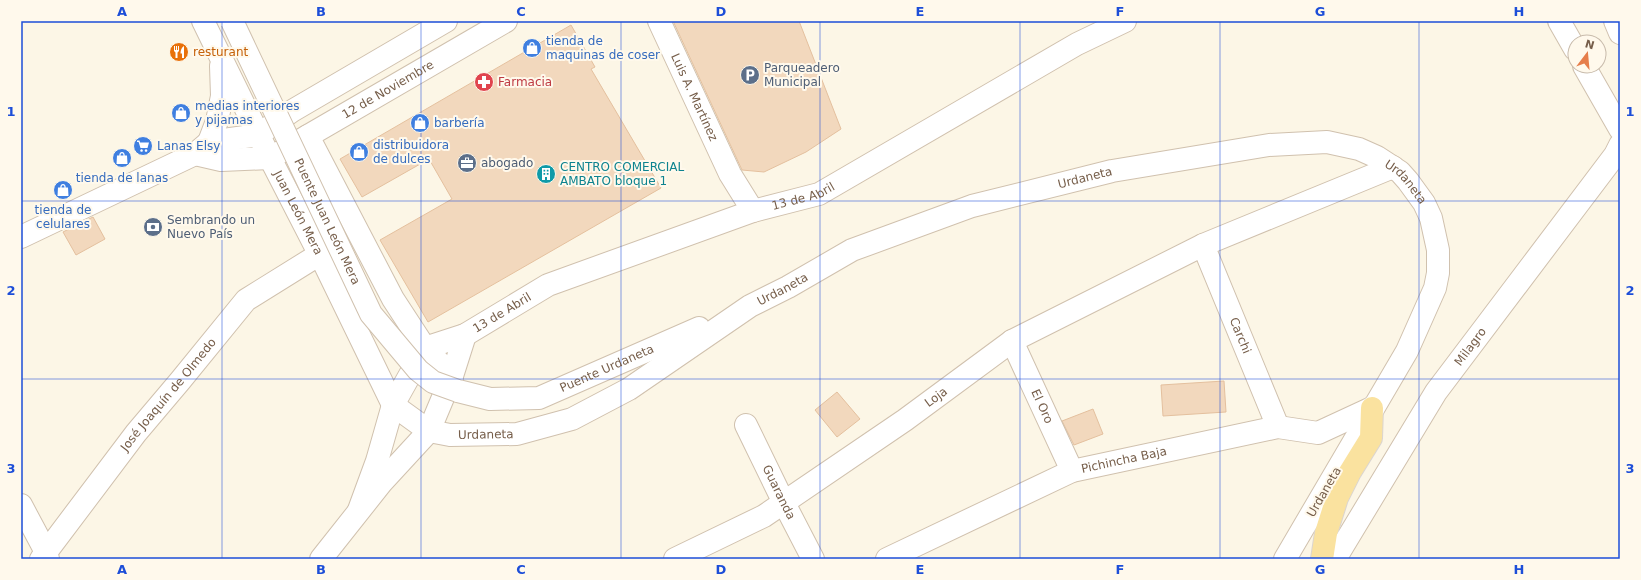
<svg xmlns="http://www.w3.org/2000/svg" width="1641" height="580" viewBox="0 0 1641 580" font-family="'DejaVu Sans',sans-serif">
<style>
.building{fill:#f2d8bd;stroke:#e4c09e}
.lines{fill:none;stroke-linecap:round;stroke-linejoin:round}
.minor-casing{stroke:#d0c1ae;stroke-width:24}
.major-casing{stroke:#dbd5d0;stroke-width:24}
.minor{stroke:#fff;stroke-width:22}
.major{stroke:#fae29f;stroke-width:22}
.minor-bridge-casing{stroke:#d0c1ae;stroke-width:24;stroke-linecap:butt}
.minor-bridge{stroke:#fff;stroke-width:22}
.grid{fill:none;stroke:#1d4ed8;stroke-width:1;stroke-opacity:0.55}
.labels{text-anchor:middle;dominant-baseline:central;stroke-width:4;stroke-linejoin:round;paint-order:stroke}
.shop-label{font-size:12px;fill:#366cbe;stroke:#fff9ec;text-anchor:start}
.food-label{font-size:12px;fill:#c56008;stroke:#fff9ec;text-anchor:start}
.service-label{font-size:12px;fill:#4e5e75;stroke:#fff9ec;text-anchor:start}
.health-label{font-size:12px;fill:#be3a42;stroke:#fff9ec;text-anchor:start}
.street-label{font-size:12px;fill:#765e4a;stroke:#fff9ec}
.culture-label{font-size:12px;fill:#0d838f;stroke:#fff9ec;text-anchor:start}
.neatline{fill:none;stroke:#1d4ed8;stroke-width:1.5}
.grid-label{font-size:13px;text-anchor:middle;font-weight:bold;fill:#1d4ed8}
</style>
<rect width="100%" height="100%" fill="#fcf6e6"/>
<g class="building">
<polygon points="673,21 799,21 841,129 806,152 764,172 742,170"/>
<polygon points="571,25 595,67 591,69 661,188 428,322 380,240 452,199 429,159 362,197 340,159"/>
<polygon points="93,217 105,239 76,255 63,232"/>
<polygon points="1224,381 1226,412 1163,416 1161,385"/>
<polygon points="837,392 860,419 837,437 815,410"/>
<polygon points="1093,409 1103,434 1074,445 1062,421"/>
</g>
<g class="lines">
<g class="minor-casing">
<g id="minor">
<path id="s1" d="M203,21L270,158L325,265L393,405L429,431L450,435L517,434L572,419L629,389L750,306L788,287L852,250L972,206L1112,171L1269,145L1327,142L1359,149L1377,157L1400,172L1408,181L1424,203L1431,218L1438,250V273L1435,288L1407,351L1285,559"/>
<path id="s2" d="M659,21L730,174L753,211"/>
<polyline points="1559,21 1575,49"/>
<polyline points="1615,21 1620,33"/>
<polyline points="1584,66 1620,129"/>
<polyline points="308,136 393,299 425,348 452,376"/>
<polyline points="209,142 217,121 222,96 221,66"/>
<path id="s3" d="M195,154L221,160L270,158L506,21"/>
<polyline points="21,237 195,154 209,142 258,135 292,111 446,21"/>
<path id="s4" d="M1203,245L1278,427"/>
<path id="s5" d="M1012,341L1072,471"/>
<path id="s6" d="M458,391L490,399L539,398L699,328"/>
<path id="s7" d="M746,425L784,503L813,559"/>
<polyline points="21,505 46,552 48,559"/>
<path id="s8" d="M359,510L377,461L393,405L425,348L465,335L548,285L753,211L819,194L1077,44L1125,21"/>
<path id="s9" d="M41,559L136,433L180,381L246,300L320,254"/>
<polyline points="321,559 382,482 429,431 452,376 465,335"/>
<path id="s10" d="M675,559L764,516L905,420L1012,341L1203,245L1393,167"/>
<path id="s11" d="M887,559L1072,471L1278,427L1318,433L1372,408"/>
<path id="s12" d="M1335,559L1436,392L1615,155L1620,145"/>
</g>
</g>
<g class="major-casing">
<polyline id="major" points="1322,559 1326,533 1337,498 1350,472 1371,438 1372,408"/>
</g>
<use href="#minor" class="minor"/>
<use href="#major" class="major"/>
<g class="minor-bridge-casing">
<g id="minor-bridge">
<path id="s13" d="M232,21L371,314L418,370L433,382L458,391"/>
</g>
</g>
<use href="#minor-bridge" class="minor-bridge"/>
</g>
<path class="grid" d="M222,21V559M421,21V559M621,21V559M820,21V559M1020,21V559M1220,21V559M1419,21V559M21,201H1620M21,379H1620"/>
<defs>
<g id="shop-disc" transform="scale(1)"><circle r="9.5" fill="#3f7fe0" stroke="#fff9ec"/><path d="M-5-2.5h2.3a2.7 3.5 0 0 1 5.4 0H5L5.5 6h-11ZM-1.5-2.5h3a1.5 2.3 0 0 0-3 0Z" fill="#fff"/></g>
<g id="restaurant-disc" transform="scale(1)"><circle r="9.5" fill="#e8710a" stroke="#fff9ec"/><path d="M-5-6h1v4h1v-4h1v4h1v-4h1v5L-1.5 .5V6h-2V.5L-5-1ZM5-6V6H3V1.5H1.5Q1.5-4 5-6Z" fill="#fff"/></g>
<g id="parking-disc" transform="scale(1)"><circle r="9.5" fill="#5c6f8a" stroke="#fff9ec"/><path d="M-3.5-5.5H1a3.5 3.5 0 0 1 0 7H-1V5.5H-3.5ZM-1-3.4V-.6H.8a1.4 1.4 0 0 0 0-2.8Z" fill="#fff"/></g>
<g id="pharmacy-disc" transform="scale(1)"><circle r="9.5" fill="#e0444e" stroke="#fff9ec"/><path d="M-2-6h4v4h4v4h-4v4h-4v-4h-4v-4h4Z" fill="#fff"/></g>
<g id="supermarket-disc" transform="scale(1)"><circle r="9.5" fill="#3f7fe0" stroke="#fff9ec"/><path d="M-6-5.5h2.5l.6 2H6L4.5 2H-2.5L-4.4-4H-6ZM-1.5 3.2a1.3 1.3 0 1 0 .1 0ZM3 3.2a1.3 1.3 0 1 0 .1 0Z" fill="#fff"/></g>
<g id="office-disc" transform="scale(1)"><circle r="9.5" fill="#5c6f8a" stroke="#fff9ec"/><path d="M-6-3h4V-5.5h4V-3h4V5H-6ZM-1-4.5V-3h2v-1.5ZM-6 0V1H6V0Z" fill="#fff"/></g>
<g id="building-disc" transform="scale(1)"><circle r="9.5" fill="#0f9aa8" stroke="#fff9ec"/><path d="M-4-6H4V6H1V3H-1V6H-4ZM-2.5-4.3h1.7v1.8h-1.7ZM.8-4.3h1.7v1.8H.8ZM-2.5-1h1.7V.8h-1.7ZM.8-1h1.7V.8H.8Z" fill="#fff"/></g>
<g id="bank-disc" transform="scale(1)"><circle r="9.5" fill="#5c6f8a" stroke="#fff9ec"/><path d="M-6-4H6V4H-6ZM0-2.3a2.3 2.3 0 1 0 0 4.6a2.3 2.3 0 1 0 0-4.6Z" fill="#fff"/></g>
</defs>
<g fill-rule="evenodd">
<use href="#shop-disc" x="532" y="48"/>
<use href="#restaurant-disc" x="179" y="52"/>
<use href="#parking-disc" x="750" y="75"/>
<use href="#pharmacy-disc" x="484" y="82"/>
<use href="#shop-disc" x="181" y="113"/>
<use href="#shop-disc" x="420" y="123"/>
<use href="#supermarket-disc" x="143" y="146"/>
<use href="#shop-disc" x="359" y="152"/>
<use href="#shop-disc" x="122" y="158"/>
<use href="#office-disc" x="467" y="163"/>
<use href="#building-disc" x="546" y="174"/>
<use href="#shop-disc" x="63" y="190"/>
<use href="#bank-disc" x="153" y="227"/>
</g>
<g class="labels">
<g class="shop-label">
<text x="546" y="41">tienda de<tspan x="546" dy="14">maquinas de coser</tspan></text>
<text x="195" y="106">medias interiores<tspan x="195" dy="14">y pijamas</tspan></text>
<text x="434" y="123">barbería</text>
<text x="373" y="145">distribuidora<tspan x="373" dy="14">de dulces</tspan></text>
<text x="157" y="146">Lanas Elsy</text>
<text x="122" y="178" text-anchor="middle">tienda de lanas</text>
<text x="63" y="210" text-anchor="middle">tienda de<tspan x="63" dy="14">celulares</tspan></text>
</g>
<g class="food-label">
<text x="193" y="52">resturant</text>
</g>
<g class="service-label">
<text x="764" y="68">Parqueadero<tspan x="764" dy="14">Municipal</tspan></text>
<text x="481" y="163">abogado</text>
<text x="167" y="220">Sembrando un<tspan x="167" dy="14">Nuevo País</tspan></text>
</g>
<g class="health-label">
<text x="498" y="82">Farmacia</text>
</g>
<g class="street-label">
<text stroke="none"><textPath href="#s3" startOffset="212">12 de Noviembre</textPath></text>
<text stroke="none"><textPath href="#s2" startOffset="84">Luis A. Martínez</textPath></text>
<text stroke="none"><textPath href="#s1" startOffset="1190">Urdaneta</textPath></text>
<text stroke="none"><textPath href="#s1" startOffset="1526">Urdaneta</textPath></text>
<text stroke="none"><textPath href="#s8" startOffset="585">13 de Abril</textPath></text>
<text stroke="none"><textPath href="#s1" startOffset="214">Juan León Mera</textPath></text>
<text stroke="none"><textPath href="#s13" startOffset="222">Puente Juan León Mera</textPath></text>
<text stroke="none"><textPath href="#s1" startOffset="866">Urdaneta</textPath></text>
<text stroke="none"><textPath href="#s8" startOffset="261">13 de Abril</textPath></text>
<text stroke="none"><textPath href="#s4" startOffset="98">Carchi</textPath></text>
<text stroke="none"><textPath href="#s12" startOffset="252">Milagro</textPath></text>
<text stroke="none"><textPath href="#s6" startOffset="156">Puente Urdaneta</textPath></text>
<text stroke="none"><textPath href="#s9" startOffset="208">José Joaquín de Olmedo</textPath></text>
<text stroke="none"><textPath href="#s10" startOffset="308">Loja</textPath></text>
<text stroke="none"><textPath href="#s5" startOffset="72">El Oro</textPath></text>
<text stroke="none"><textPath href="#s1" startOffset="530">Urdaneta</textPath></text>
<text stroke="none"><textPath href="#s11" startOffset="258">Pichincha Baja</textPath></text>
<text stroke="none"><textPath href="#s7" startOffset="75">Guaranda</textPath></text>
<text transform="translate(1324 492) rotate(-60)">Urdaneta</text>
</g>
<g class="culture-label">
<text x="560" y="167">CENTRO COMERCIAL<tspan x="560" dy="14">AMBATO bloque 1</tspan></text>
</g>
</g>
<rect width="1641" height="580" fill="none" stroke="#fff9ec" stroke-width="44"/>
<g transform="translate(1587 54) rotate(16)"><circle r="19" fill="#fff9ec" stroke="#c8bbab"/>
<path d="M0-3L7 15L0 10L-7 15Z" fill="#e67e4b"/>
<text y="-6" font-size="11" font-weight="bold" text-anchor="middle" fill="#765e4a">N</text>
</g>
<rect x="22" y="22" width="1597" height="536" class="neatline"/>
<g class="grid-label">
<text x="122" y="16">A</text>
<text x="321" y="16">B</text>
<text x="521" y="16">C</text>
<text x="721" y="16">D</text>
<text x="920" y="16">E</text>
<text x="1120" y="16">F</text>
<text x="1320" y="16">G</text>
<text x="1519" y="16">H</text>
<text x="11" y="116">1</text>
<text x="1630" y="116">1</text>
<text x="11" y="295">2</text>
<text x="1630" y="295">2</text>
<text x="11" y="473">3</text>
<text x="1630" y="473">3</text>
<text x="122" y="574">A</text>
<text x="321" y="574">B</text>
<text x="521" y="574">C</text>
<text x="721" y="574">D</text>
<text x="920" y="574">E</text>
<text x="1120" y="574">F</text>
<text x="1320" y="574">G</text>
<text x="1519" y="574">H</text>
</g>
</svg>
